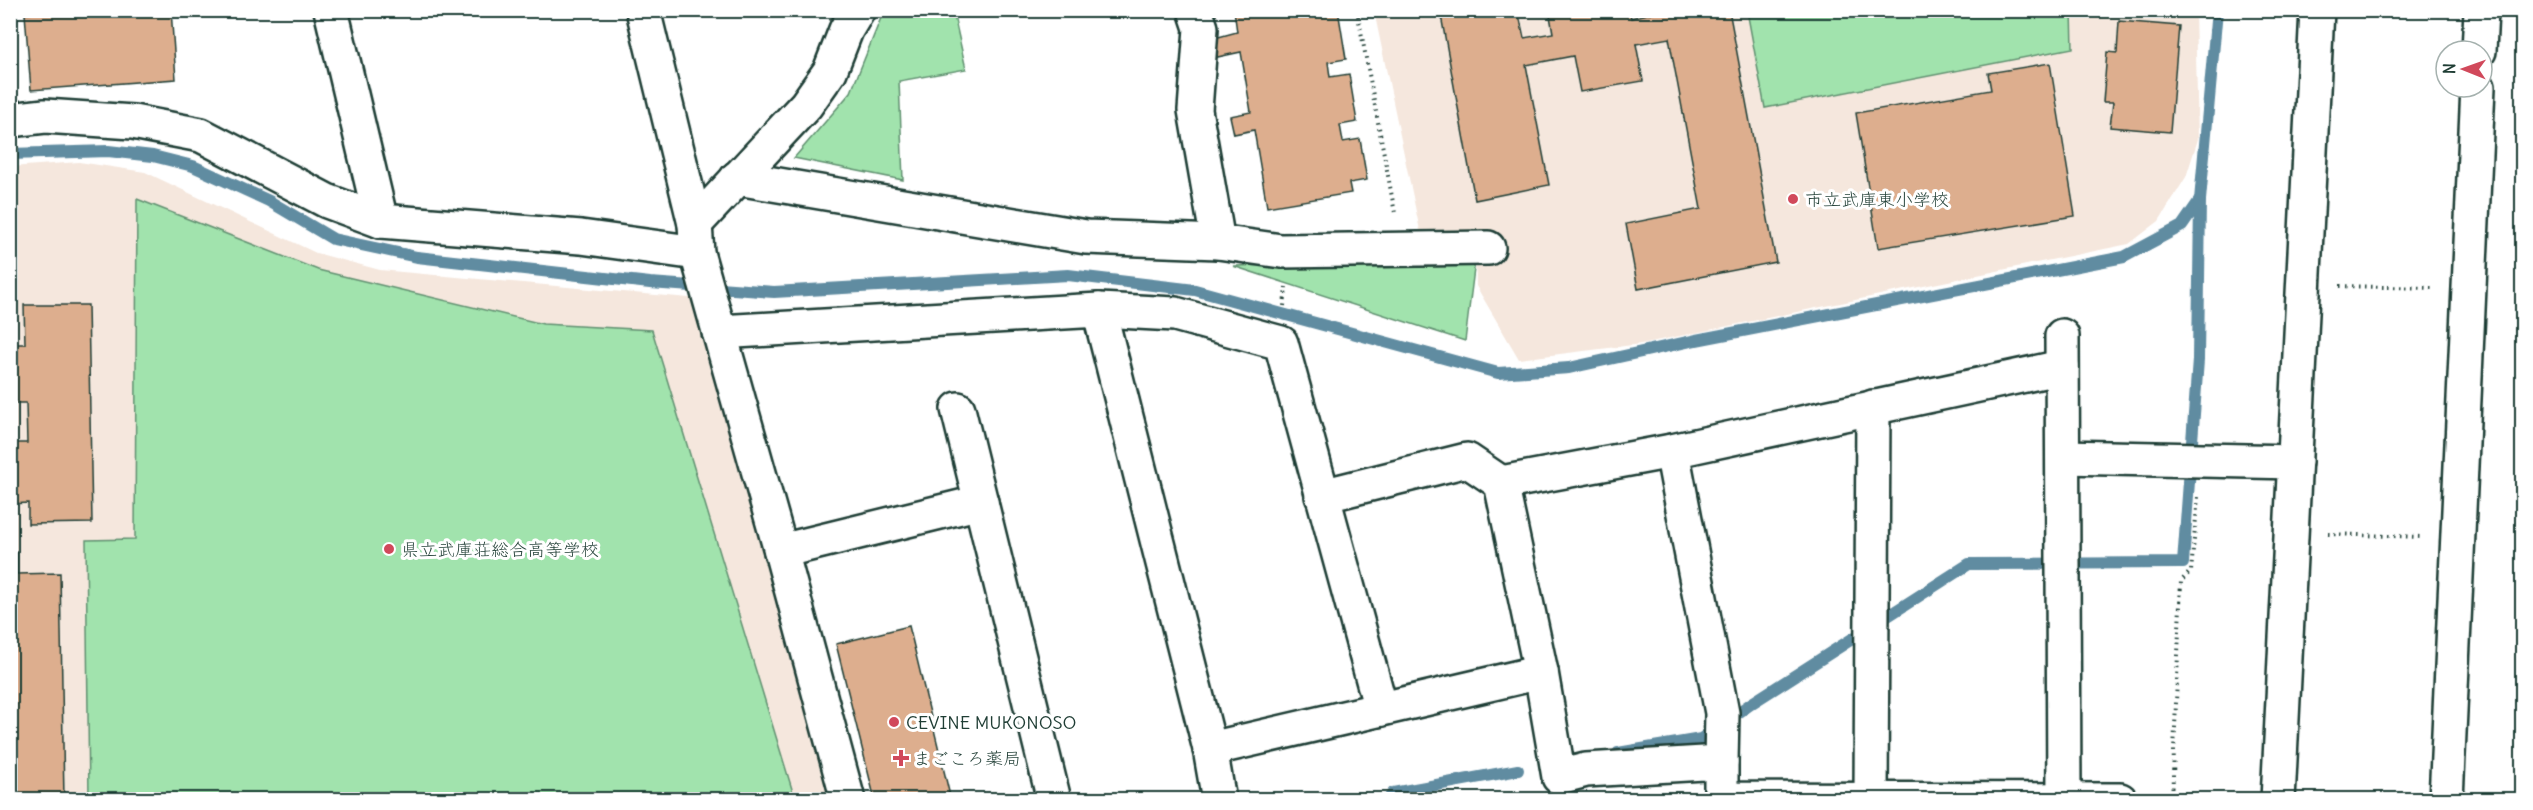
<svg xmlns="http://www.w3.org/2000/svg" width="2533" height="810" viewBox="0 0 2533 810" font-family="Delius,'Klee One',sans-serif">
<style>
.built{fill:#f5e7dd}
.green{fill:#a1e3ad;stroke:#609070;stroke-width:1.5}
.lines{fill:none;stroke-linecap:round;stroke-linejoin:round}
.stream{stroke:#608ca1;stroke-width:12}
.building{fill:#ddae8e;stroke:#1f3d34;stroke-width:1.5}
.minor-casing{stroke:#1f3d34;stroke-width:38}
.path{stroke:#1f3d34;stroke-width:4;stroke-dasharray:1.5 4.5;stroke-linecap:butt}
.minor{stroke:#fff;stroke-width:33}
.poi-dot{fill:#d1495b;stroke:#fff;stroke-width:2}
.labels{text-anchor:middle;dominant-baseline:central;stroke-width:6;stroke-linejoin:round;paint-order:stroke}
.poi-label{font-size:18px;fill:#1f3d34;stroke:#fff;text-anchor:start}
</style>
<rect width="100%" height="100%" fill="#fff"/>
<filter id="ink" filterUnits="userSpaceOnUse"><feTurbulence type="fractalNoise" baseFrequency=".0167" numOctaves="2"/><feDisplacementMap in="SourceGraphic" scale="12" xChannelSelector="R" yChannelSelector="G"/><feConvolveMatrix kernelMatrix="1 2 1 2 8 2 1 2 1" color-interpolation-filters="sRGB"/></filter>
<g filter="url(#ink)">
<g class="built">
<polygon points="1374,11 2195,11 2198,139 2186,177 2159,221 2129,244 1641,344 1519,359 1476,286 1475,244 1422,240"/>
<polygon points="79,162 145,172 316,253 380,270 700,299 834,799 11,800 11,167"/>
</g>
<g class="green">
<polygon points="891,11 953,11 966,69 899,81 903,180 794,158 851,92 883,13"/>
<polygon points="1747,11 2072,11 2073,48 1765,108"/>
<polygon points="137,199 318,270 543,324 652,330 795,799 89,799 86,540 135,539"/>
<polygon points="1475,261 1465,341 1233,266"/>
</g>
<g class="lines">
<g class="stream">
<polyline points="10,154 108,151 153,156 193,166 269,201 333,239 417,257 650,283 774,292 1068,275 1195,290 1498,373 1569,368 1696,340 2124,257 2182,226 2200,200"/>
<polyline points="1618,753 1701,739 1752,703 1969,564 2183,563 2198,360 2200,200 2217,10"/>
<polyline points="1388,800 1393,793 1518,770"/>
</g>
</g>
<g class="building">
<polygon points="64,10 171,10 176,79 31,90 25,14"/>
<polygon points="1234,10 1338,10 1346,59 1328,62 1330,77 1349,74 1357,122 1340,125 1343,142 1360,139 1367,180 1349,183 1351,193 1267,207 1254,130 1234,134 1230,116 1251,112 1241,52 1213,58 1211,39 1237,32"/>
<polygon points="1440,10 1518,10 1524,38 1553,33 1549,10 1629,10 1631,18 1664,10 1729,10 1776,262 1638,289 1626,224 1701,209 1669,38 1636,44 1643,81 1580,92 1573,56 1526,65 1549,185 1475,200"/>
<polygon points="2119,21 2179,26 2170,132 2110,127 2113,102 2103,102 2107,52 2117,53"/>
<polygon points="2050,63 2075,216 1878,248 1856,113 1991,90 1988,73"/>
<polygon points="24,305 88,305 92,523 28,524 28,503 10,504 10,443 27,443 26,403 10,403 10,344 25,344"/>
<polygon points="10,552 17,552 17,574 60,573 64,800 10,800"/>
<polygon points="909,626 951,800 875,800 836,644"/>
</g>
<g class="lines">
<g class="minor-casing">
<g id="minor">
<polyline points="331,10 381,221"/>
<polyline points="643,10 695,224 697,253 781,551 848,800"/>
<polyline points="1195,10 1201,28 1195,110 1218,242"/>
<polyline points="2479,51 2481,10"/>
<polyline points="10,120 45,116 133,122 201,135 327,201 381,221 581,237 697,253"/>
<polyline points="737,178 1086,237 1218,242 1281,251 1488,248"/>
<polyline points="695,224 806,105 830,71 846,30 858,10"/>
<polyline points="1099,310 1210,749"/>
<polyline points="719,332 1099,310 1175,314 1281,343 1381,709"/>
<polyline points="2062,336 2064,799"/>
<polyline points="958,409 1054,800"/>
<polyline points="1672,451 1722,713 1721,762"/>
<polyline points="2063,457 2295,462"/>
<polyline points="1501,483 1672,451 2062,367"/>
<polyline points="1322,496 1467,460 1501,483 1541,672 1559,777 1586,770 1721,762 1721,799 2120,800"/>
<polyline points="781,551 981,502"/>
<polyline points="1871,799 1873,407"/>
<polyline points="1219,800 1210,749 1541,672"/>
<polyline points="2278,800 2317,10"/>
<polyline points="2446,800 2478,87"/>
</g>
</g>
<g class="path">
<polyline points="1357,10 1395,213"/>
<polyline points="2340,286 2435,288"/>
<polyline points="1284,306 1286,287"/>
<polyline points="2328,534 2422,537"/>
<polyline points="2172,800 2181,581 2191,571 2198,497"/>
</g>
<use href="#minor" class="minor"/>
</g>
</g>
<g class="poi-dot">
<circle cx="1793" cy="199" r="6"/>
<circle cx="389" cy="549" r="6"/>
<circle cx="894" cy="722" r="6"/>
<path d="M898 749h6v6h6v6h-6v6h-6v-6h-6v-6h6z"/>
</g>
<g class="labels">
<g class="poi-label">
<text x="1805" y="199">市立武庫東小学校</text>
<text x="401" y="549">県立武庫荘総合高等学校</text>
<text x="906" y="722">CEVINE MUKONOSO</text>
<text x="913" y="758">まごころ薬局</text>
</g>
</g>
<rect width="2533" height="810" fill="none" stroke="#fff" stroke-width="36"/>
<rect x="18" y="18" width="2497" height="774" fill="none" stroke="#1f3d34" stroke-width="2" filter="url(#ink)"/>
<g transform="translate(2464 69) rotate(271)"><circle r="28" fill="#ffffff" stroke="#a5b1ae" stroke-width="1.5"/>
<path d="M0-4.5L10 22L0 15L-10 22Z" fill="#d1495b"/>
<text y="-9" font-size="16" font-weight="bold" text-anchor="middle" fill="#1f3d34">N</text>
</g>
</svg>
